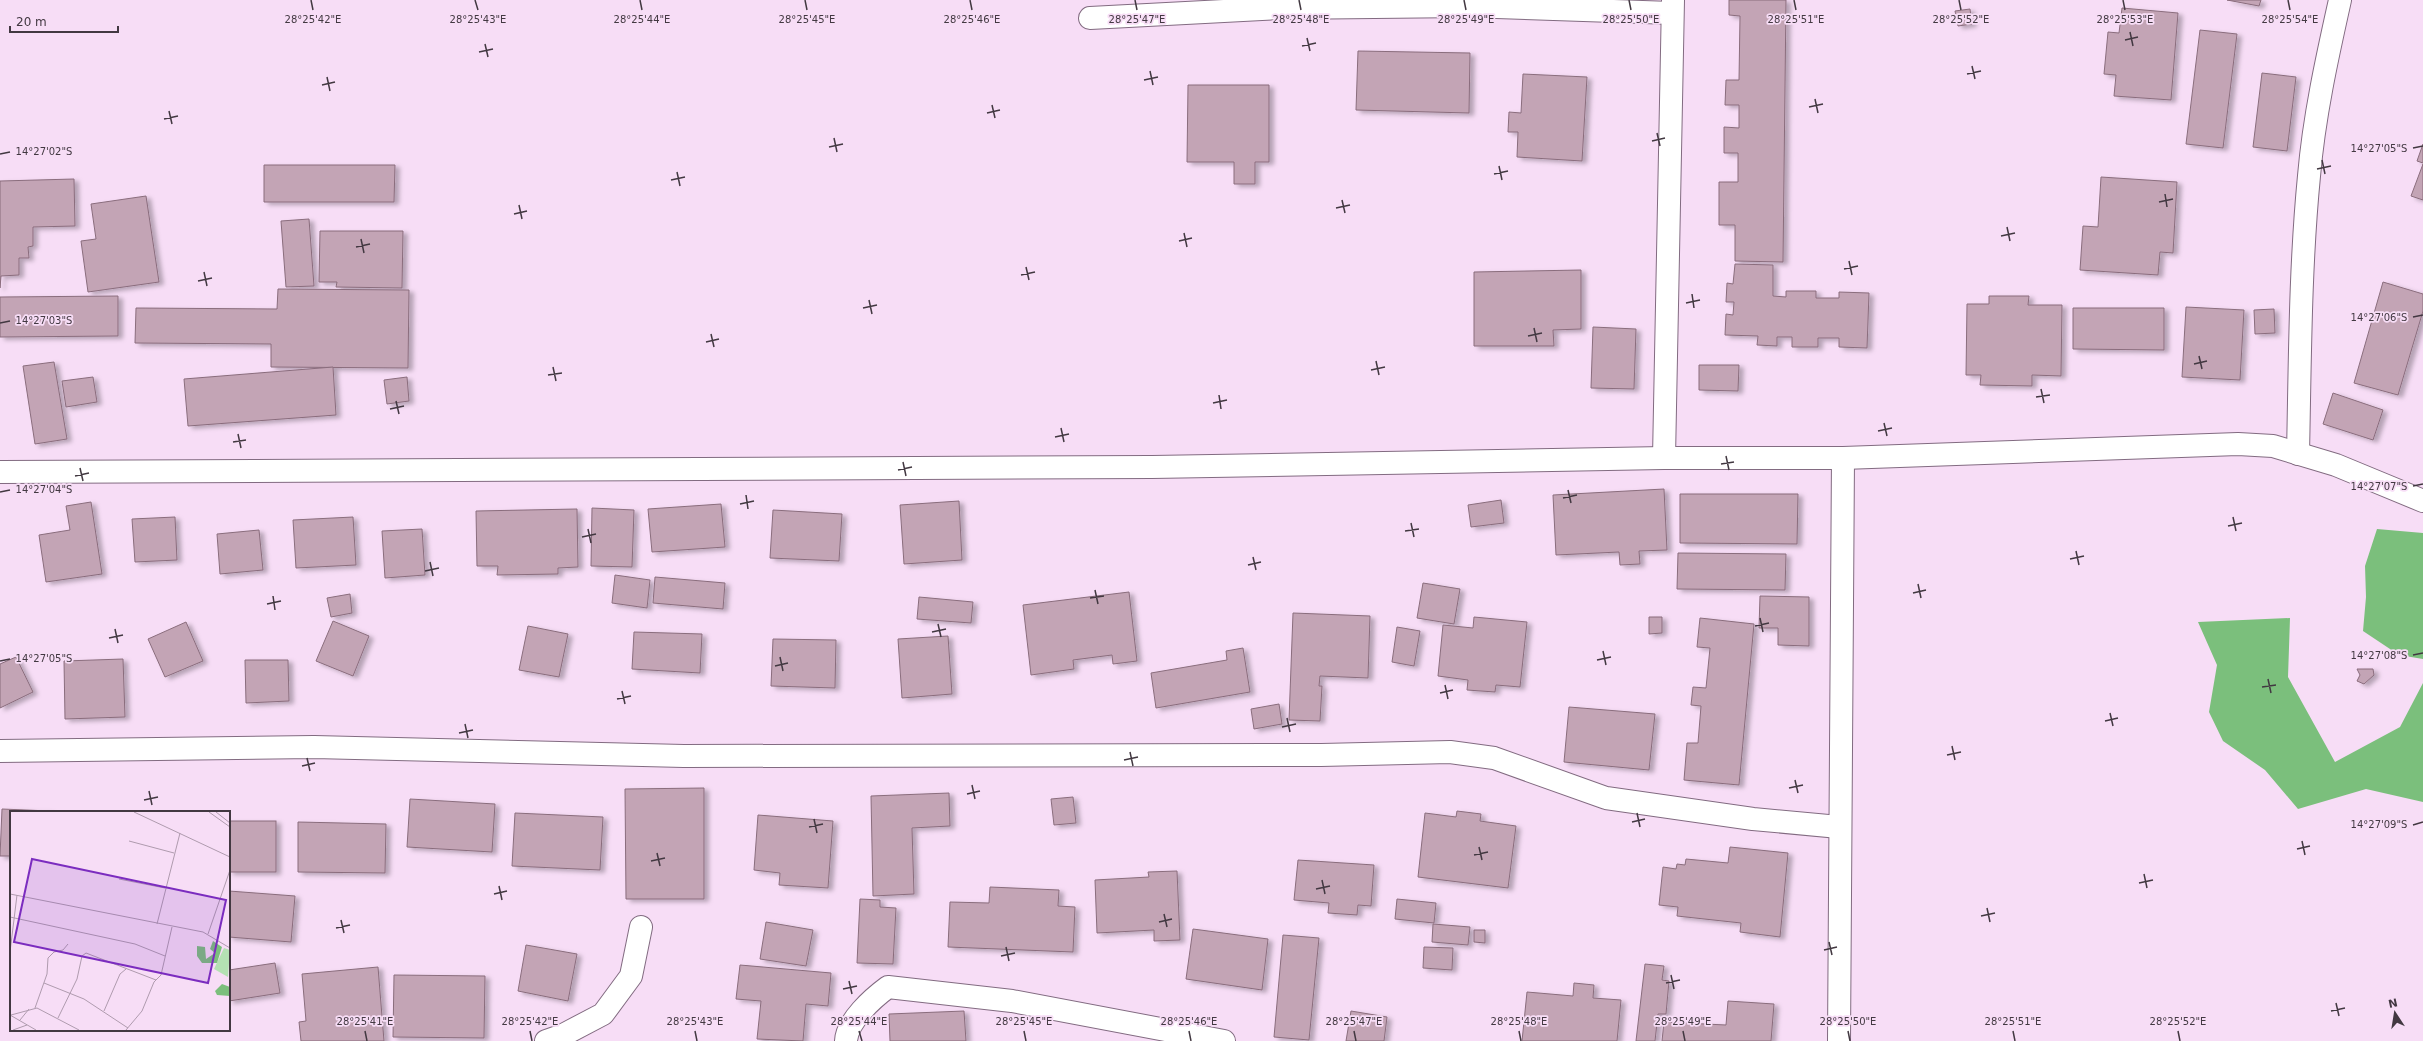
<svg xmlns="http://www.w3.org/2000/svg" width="2423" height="1041" viewBox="0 0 2423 1041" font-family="'DejaVu Sans',sans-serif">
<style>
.forest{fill:#7bbf7c}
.building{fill:#c3a4b5;stroke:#8a6d7d;filter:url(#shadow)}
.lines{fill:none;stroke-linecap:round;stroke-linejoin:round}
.street-casing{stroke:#826b81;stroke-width:24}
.street{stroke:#fff;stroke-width:22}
.ticks{fill:none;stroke:#423841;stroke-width:1.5}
.inset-road{fill:none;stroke:#af9bae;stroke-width:1}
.view{fill:#7b2cbf;fill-opacity:0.15;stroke:#7b2cbf;stroke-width:2}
.inset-edge{fill:none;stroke:#423841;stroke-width:2}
.ticks-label{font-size:10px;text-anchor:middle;fill:#423841;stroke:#f7ddf6;stroke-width:3.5;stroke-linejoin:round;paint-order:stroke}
</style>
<defs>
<filter id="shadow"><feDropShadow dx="4.5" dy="2.5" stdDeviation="2" flood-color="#0004"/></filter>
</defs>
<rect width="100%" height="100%" fill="#f7ddf6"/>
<g class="forest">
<polygon points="2377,529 2423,533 2423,659 2399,655 2363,631 2366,597 2365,566"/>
<polygon points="2290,618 2288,677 2335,762 2400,727 2423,683 2423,802 2366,789 2298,809 2265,770 2223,741 2209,712 2217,665 2198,622"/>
</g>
<g class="building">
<polygon points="1729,0 1786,0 1783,262 1735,261 1735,225 1719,225 1719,182 1738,182 1738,153 1724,153 1724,127 1739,128 1739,105 1725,105 1726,80 1739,80 1740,16 1729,15"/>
<polygon points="2227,0 2261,0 2259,6"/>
<polygon points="2122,8 2178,13 2171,100 2114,96 2116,75 2104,74 2108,32 2119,33"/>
<polygon points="1970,9 1972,24 1958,26 1955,11"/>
<polygon points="2200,30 2237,34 2223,148 2186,144"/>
<polygon points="1358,51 1470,53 1469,113 1356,110"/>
<polygon points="2262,73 2296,77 2287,151 2253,147"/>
<polygon points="1523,74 1587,77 1582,161 1517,157 1518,132 1508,132 1509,112 1521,113"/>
<polygon points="1188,85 1269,85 1269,162 1255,162 1255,184 1234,184 1234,162 1187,162"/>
<polygon points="2423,144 2423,163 2417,161"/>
<polygon points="2423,164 2423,200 2411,196"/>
<polygon points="264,165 395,165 394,202 264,202"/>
<polygon points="2101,177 2177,182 2173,253 2160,252 2158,275 2080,270 2083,226 2098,227"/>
<polygon points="74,179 75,226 33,227 33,246 28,247 29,258 19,258 19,275 1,276 0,288 0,181"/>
<polygon points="146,196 159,282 88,292 81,241 96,239 91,204"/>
<polygon points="309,219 314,286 286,287 281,221"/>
<polygon points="320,231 403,231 402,288 336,287 337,282 319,282"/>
<polygon points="1735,264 1773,265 1773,296 1786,297 1786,291 1816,291 1816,298 1839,298 1839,292 1869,293 1867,348 1839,347 1839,338 1818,338 1818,347 1792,347 1792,337 1777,337 1777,346 1757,345 1758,336 1725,335 1726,314 1733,315 1734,302 1726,302 1727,283 1733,284"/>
<polygon points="1581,270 1581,329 1553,330 1554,346 1474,346 1474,272"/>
<polygon points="2383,282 2423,294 2423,311 2398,395 2354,383"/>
<polygon points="278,289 409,290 408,368 271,367 271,344 135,343 136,308 277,309"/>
<polygon points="118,296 118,336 0,337 0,297"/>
<polygon points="1989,296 2029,296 2028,305 2062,305 2061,376 2032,375 2032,386 1980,385 1981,375 1966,375 1967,304 1989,304"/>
<polygon points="2186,307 2244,310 2240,380 2182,377"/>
<polygon points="2073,308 2164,308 2164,350 2073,349"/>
<polygon points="2274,309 2275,333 2255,334 2254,310"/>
<polygon points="1593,327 1636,329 1634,389 1591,388"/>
<polygon points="54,362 67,439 35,444 23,366"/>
<polygon points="1699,365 1739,365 1738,391 1699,390"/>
<polygon points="333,367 336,415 188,426 184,379"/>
<polygon points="93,377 97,402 66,407 62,381"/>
<polygon points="407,377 409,401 387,404 384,380"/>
<polygon points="2333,393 2383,410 2373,440 2323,424"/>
<polygon points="1664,489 1667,550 1639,551 1640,564 1620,565 1619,552 1556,555 1553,495"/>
<polygon points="1680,494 1798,494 1797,544 1680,543"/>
<polygon points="1501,500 1504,523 1471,527 1468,505"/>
<polygon points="959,501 962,560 904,564 900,505"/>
<polygon points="91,502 102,574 46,582 39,535 70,530 66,506"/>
<polygon points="721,504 725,547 652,552 648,509"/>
<polygon points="592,508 634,510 632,567 591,566"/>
<polygon points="577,509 578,567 558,568 558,574 497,575 498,566 477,566 476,511"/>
<polygon points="773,510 842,514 839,561 770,558"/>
<polygon points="175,517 177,560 135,562 132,519"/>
<polygon points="353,517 356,565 296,568 293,520"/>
<polygon points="422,529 425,575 385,578 382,531"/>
<polygon points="259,530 263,570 220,574 217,534"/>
<polygon points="1678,553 1786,554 1785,590 1677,589"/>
<polygon points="615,575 650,580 647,608 612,603"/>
<polygon points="655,577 725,583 723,609 653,603"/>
<polygon points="1423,583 1460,589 1454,624 1417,618"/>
<polygon points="1129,592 1137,661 1113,664 1112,655 1073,660 1074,669 1031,675 1023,605"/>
<polygon points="350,594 352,613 331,617 327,598"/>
<polygon points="1760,596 1809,597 1809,646 1778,645 1778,628 1759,628"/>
<polygon points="919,597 973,602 971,623 917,619"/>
<polygon points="1293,613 1370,616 1368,678 1320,676 1319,686 1322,686 1320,721 1289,720"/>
<polygon points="1474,617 1527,622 1520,687 1496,685 1495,692 1467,690 1468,680 1438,676 1443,625 1473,628"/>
<polygon points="1649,617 1662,617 1662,633 1649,634"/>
<polygon points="1700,618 1754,624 1739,785 1684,780 1687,743 1698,743 1701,706 1691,705 1693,687 1706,688 1710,648 1697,647"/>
<polygon points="333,621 369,636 353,676 316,661"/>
<polygon points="186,622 203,661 165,677 148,639"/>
<polygon points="528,626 568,634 559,677 519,670"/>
<polygon points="1397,627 1420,631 1414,666 1392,662"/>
<polygon points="634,632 702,634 700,673 632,669"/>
<polygon points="948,636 952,694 902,698 898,639"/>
<polygon points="773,639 836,640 835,688 771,686"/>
<polygon points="1243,648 1250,692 1156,708 1151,673 1227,660 1226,651"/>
<polygon points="16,657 33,692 0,708 0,664"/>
<polygon points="123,659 125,717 65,719 64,661"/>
<polygon points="245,660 288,660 289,701 246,703"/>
<polygon points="2357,669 2373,669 2374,675 2364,684 2357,681 2360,675"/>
<polygon points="1279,704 1282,724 1254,729 1251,709"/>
<polygon points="1569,707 1655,714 1649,770 1564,762"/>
<polygon points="704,788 704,899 626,899 625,789"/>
<polygon points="949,793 950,826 912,828 914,894 873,896 871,796"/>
<polygon points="1073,797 1076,823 1054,825 1051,799"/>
<polygon points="410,799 495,804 492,852 407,847"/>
<polygon points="2,809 50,811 11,812 11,856 0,856"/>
<polygon points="1457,811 1481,814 1480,821 1516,826 1508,888 1418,877 1425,813 1456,817"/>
<polygon points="515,813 603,817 600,870 512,866"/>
<polygon points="758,815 833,821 828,888 779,885 780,873 754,870"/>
<rect x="229" y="821" width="47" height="51"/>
<polygon points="298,822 386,824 385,873 298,872"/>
<polygon points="1730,847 1788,853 1780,937 1740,932 1741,923 1677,916 1678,907 1659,905 1663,867 1676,869 1677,864 1685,865 1686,859 1728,863"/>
<polygon points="1298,860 1374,865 1371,906 1358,905 1357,915 1328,913 1329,903 1294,900"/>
<polygon points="1177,871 1180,940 1154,941 1154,930 1097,933 1095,880 1149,877 1148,872"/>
<polygon points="990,887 1059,890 1058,906 1075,907 1073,952 948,947 950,902 989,903"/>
<polygon points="229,891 295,896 291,942 229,937"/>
<polygon points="860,899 880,900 880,907 896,908 893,964 857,963"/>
<polygon points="1397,899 1436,903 1434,923 1395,919"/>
<polygon points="766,922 813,930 806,966 760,959"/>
<polygon points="1433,924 1470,927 1468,945 1432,942"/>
<polygon points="1193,929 1268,939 1262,990 1186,979"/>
<polygon points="1474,930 1485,930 1485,943 1474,942"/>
<polygon points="1283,935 1319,938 1309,1040 1274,1037"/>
<polygon points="526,945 577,954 568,1001 518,991"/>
<polygon points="1424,947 1453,948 1452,970 1423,968"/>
<polygon points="275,963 280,993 229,1001 229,970"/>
<polygon points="1645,964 1664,966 1662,980 1669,981 1666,1014 1658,1014 1655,1041 1636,1041"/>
<polygon points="740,965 831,973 828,1006 806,1004 803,1041 757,1039 761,1001 736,999"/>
<polygon points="378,967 384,1041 301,1041 299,1022 306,1021 302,974"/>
<polygon points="394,975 485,976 484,1038 393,1037"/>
<polygon points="1574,983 1594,985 1593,998 1621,1000 1617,1041 1522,1041 1527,992 1573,996"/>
<polygon points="1728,1001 1774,1004 1771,1041 1662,1041 1664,1022 1726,1025"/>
<polygon points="964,1011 966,1041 890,1041 889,1014"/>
<polygon points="1351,1011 1387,1017 1384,1041 1346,1041"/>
</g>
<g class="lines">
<g class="street-casing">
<g id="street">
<polyline points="1090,18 1281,8 1467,6 1672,13"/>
<path d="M2298,454C2300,361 2300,268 2309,176C2314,117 2327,58 2340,0"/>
<polyline points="1664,458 1673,0"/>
<polyline points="0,472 1152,467 1664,458 1843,458 2238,444 2273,446 2336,465 2423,501"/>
<polyline points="0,751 314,747 684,756 1321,755 1450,752 1494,758 1606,798 1753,819 1839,827"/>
<polyline points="546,1041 563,1035 603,1014 631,976 641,927"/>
<path d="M846,1041C847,1021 873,998 888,987L1012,1001L1224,1041"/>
<polyline points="1839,1041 1843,458"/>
</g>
</g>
<use href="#street" class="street"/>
</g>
<path class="ticks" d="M311,0L313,10M475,0L478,10M640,0L642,10M805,0L807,10M970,0L972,10M1135,0L1137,10M1299,0L1301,10M1464,0L1466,10M1629,0L1631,10M1794,0L1796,10M1959,0L1961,10M2123,0L2125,10M2288,0L2290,10M2130,32L2133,46M1307,38L1310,51M2125,40L2138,37M485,44L488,57M1302,46L1316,43M479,52L493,49M1972,66L1975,79M1150,71L1153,85M1967,74L1981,71M327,77L330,91M1144,80L1158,77M322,85L335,82M1815,99L1818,113M992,105L995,118M1809,107L1823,104M169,111L172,124M987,113L1000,110M164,119L178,116M1657,133L1660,146M834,138L837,152M1652,141L1665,138M829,147L843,144M2413,148L2423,146M0,154L10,152M2322,160L2325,174M1499,166L1502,180M2317,169L2331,166M677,172L680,186M1494,174L1508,171M671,180L685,177M2165,194L2167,207M1342,200L1345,213M2159,202L2173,199M519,205L522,219M1336,208L1350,205M514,214L527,211M2007,227L2010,241M1184,233L1187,247M2001,236L2015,233M361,239L364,253M1179,241L1192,238M356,247L370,244M1849,261L1852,275M1026,267L1029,280M1844,269L1858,266M204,272L207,286M1021,275L1035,272M198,281L212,278M1692,294L1694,308M869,300L872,314M1686,303L1700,300M863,308L877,305M2413,317L2423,315M0,323L10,321M1534,328L1537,342M711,334L714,347M1528,336L1542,333M706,342L719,339M2199,356L2202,369M1376,361L1379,375M2194,364L2207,361M553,367L556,381M1371,370L1385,367M548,375L562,373M2041,389L2044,403M1219,395L1221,409M2036,397L2050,395M396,401L399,414M1213,403L1227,400M390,409L404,406M1884,423L1887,436M1061,428L1064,442M1878,431L1892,428M238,434L241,448M1055,437L1069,434M233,442L246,440M1726,456L1729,470M903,462L906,476M1721,464L1734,462M80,468L83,481M898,470L912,467M75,476L89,473M2413,486L2423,484M1568,490L1571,503M0,492L10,490M746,495L748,509M1563,498L1577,495M740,504L754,501M2233,517L2236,531M1411,523L1414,537M2228,526L2242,523M588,529L591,543M1405,531L1419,529M582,537L596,534M2076,551L2079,565M1253,557L1256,570M2070,559L2084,556M430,562L433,576M1248,565L1261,562M425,571L439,568M1918,584L1921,598M1095,590L1098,604M1913,593L1926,590M273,596L275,610M1090,598L1104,596M267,604L281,601M1760,618L1763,632M938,624L941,637M1755,626L1769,623M115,629L118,643M932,632L946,629M109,638L123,635M1603,651L1606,665M2413,655L2423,653M780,657L783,671M1597,660L1611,657M0,661L10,659M775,666L788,663M2268,679L2271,693M1445,685L1448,699M2262,687L2276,685M622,691L625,704M1440,693L1453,690M617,699L631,696M2110,713L2113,726M1287,718L1290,732M2105,721L2118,718M465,724L468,738M1282,727L1296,724M459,733L473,730M1952,746L1955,760M1130,752L1133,766M1947,755L1961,752M307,758L310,771M1124,760L1138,757M302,766L315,763M1795,780L1798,793M972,785L975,799M1789,788L1803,785M149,791L152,805M967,794L980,791M144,800L158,797M1637,813L1640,827M814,819L817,833M1632,822L1645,819M2413,825L2423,822M809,827L823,824M2302,841L2305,855M1479,847L1482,860M2297,849L2310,846M657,853L660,866M1474,855L1488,852M651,861L665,858M2144,874L2147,888M1322,880L1325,894M2139,883L2153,880M499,886L502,900M1316,889L1330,886M494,894L507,891M1987,908L1990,922M1164,914L1167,927M1981,916L1995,913M341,920L344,933M1159,922L1172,919M336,928L350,925M1829,942L1832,955M1006,947L1009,961M1824,950L1837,947M1001,956L1015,953M1671,975L1674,989M849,981L852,994M1666,983L1680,980M843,989L857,986M2336,1003L2339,1016M2331,1011L2345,1008M365,1031L367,1041M530,1031L532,1041M695,1031L697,1041M859,1031L862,1041M1024,1031L1026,1041M1189,1031L1191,1041M1354,1031L1356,1041M1519,1031L1521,1041M1683,1031L1685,1041M1848,1031L1850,1041M2013,1031L2015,1041M2178,1031L2180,1041"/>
<g transform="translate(10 811)">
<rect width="220" height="220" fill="#f7ddf6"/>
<path d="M214,137L220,139L218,166L204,158Z" fill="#b4e1b3"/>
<path d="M203,130L212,136L207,152H192L187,145V135L195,136L196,148L205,142L200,138ZM212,173L220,176V185L207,184L205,180Z" fill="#7bbf7c"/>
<path class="inset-road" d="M124,1L220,46M199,1L220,16M206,1L220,12M119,30L164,42M109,68L155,77M0,83L193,121L220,137M0,106L125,133L155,145M147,113L170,22M198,123L220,59M0,141L7,84M34,172L74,188L118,217M25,197L37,163L38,147L44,141L53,139L58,133M94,200L110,163L116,158M0,204L26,219M1,204L27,197L69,219M48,207L67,168L72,145L76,142L146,169M10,209L19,198M3,219L17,214M116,219L132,200L144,171L151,164L162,116"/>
<path class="view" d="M22,48L216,89L198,172L4,131Z"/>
<rect width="220" height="220" class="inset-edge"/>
</g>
<g class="ticks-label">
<text x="2290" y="23">28°25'54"E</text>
<text x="313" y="23">28°25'42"E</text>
<text x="478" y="23">28°25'43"E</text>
<text x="642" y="23">28°25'44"E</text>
<text x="807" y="23">28°25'45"E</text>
<text x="972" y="23">28°25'46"E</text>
<text x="1137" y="23">28°25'47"E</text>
<text x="1301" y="23">28°25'48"E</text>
<text x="1466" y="23">28°25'49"E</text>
<text x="1631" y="23">28°25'50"E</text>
<text x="1796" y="23">28°25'51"E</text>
<text x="1961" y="23">28°25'52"E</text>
<text x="2125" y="23">28°25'53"E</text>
<text x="2379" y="152">14°27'05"S</text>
<text x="44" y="155">14°27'02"S</text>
<text x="2379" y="321">14°27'06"S</text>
<text x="44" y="324">14°27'03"S</text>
<text x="2379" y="490">14°27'07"S</text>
<text x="44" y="493">14°27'04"S</text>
<text x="2379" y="659">14°27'08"S</text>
<text x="44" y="662">14°27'05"S</text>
<text x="2379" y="828">14°27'09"S</text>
<text x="365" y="1025">28°25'41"E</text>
<text x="530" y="1025">28°25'42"E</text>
<text x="695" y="1025">28°25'43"E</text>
<text x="859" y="1025">28°25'44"E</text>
<text x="1024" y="1025">28°25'45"E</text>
<text x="1189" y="1025">28°25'46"E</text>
<text x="1354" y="1025">28°25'47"E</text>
<text x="1519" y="1025">28°25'48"E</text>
<text x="1683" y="1025">28°25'49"E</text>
<text x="1848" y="1025">28°25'50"E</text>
<text x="2013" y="1025">28°25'51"E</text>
<text x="2178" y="1025">28°25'52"E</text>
</g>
<g transform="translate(2395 1013) rotate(348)" stroke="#f7ddf6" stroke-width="3" paint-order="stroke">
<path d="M0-3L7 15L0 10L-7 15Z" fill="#423841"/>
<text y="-6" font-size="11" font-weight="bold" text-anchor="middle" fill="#423841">N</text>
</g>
<path d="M10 26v6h108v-6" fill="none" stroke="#423841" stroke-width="2"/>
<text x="16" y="26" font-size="12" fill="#423841" stroke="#f7ddf6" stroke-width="3" paint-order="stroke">20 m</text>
</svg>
